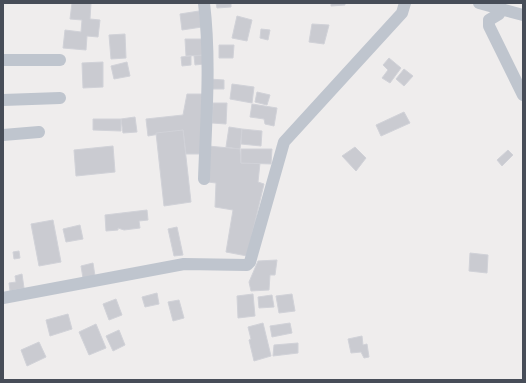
<svg xmlns="http://www.w3.org/2000/svg" width="526" height="383" viewBox="0 0 526 383" font-family="'Open Sans',sans-serif">
<style>
.building{fill:#cacbd1;stroke:#d1d2d8}
.lines{fill:none;stroke-linecap:round;stroke-linejoin:round}
.street{stroke:#bfc5ce;stroke-width:12}
</style>
<rect width="100%" height="100%" fill="#efeded"/>
<g class="building">
<polygon points="72,3 91,3 90,19 100,20 98,37 87,36 86,50 63,48 65,30 81,32 82,20 70,19"/>
<polygon points="216,3 231,3 231,7 217,8"/>
<polygon points="331,3 345,3 345,5 331,6"/>
<polygon points="199,11 202,27 182,30 180,14"/>
<polygon points="237,16 252,20 247,41 232,38"/>
<polygon points="312,24 329,25 324,44 309,42"/>
<polygon points="261,29 270,30 268,40 260,38"/>
<polygon points="125,34 126,58 111,59 109,35"/>
<polygon points="185,39 204,39 204,55 186,56"/>
<polygon points="219,45 234,45 233,58 219,58"/>
<polygon points="204,55 204,64 195,65 194,56"/>
<polygon points="191,56 191,65 182,66 181,57"/>
<polygon points="389,58 401,68 390,83 382,78 388,70 383,65"/>
<polygon points="103,62 103,87 83,88 82,63"/>
<polygon points="127,62 130,76 114,79 111,66"/>
<polygon points="404,69 413,76 404,86 396,79"/>
<polygon points="209,79 224,80 224,89 208,89"/>
<polygon points="232,84 254,87 252,103 230,99"/>
<polygon points="257,92 270,95 267,105 255,102"/>
<polygon points="187,94 205,94 203,154 186,154 183,130 148,136 146,119 183,115"/>
<polygon points="213,103 227,103 226,124 212,123"/>
<polygon points="252,104 277,108 274,126 265,124 264,119 250,117"/>
<polygon points="404,112 410,123 381,136 376,125"/>
<polygon points="135,117 137,132 123,133 121,119"/>
<polygon points="93,119 121,119 121,131 93,130"/>
<polygon points="229,127 242,129 240,149 226,147"/>
<polygon points="242,129 262,131 261,146 241,144"/>
<polygon points="183,130 191,202 164,206 156,133"/>
<polygon points="113,146 115,172 76,176 74,150"/>
<polygon points="208,146 240,149 241,163 260,163 258,182 264,184 247,256 226,252 233,210 215,207 216,183 208,182"/>
<polygon points="355,147 366,158 356,171 342,156"/>
<polygon points="241,149 272,149 271,164 241,163"/>
<polygon points="508,150 513,155 502,166 497,160"/>
<polygon points="147,210 148,220 139,221 140,228 124,230 118,228 118,230 106,231 105,215"/>
<polygon points="53,220 61,262 39,266 31,224"/>
<polygon points="80,225 83,239 66,242 63,229"/>
<polygon points="177,227 183,255 174,256 168,229"/>
<polygon points="19,251 20,258 14,259 13,252"/>
<polygon points="470,253 488,255 487,273 469,271"/>
<polygon points="277,260 275,275 270,275 269,290 251,291 249,282 258,261"/>
<polygon points="93,263 95,276 83,278 81,266"/>
<polygon points="22,274 24,288 10,291 9,283 16,282 15,276"/>
<polygon points="157,293 159,304 145,307 142,297"/>
<polygon points="253,294 255,316 238,318 237,296"/>
<polygon points="292,294 295,311 279,313 276,296"/>
<polygon points="272,295 274,307 259,308 258,297"/>
<polygon points="116,299 122,315 109,320 103,304"/>
<polygon points="179,300 184,318 173,321 168,302"/>
<polygon points="68,314 72,329 50,336 46,320"/>
<polygon points="263,323 271,356 254,361 249,340 251,339 248,327"/>
<polygon points="290,323 292,333 272,337 270,326"/>
<polygon points="96,324 106,348 89,355 79,332"/>
<polygon points="119,330 125,345 113,351 106,336"/>
<polygon points="362,336 363,345 367,344 369,357 364,358 361,352 351,353 348,339"/>
<polygon points="39,342 46,357 27,366 21,350"/>
<polygon points="298,343 298,353 273,356 274,345"/>
</g>
<g class="lines">
<g class="street">
<path d="M204,3C211,61 206,120 204,179"/>
<polyline points="479,3 523,15"/>
<polyline points="502,9 499,14 489,20 489,26 523,95"/>
<polyline points="3,60 60,60"/>
<polyline points="3,100 60,98"/>
<polyline points="3,135 39,132"/>
<polyline points="3,298 184,264 247,265 250,262 284,142 402,13 405,3"/>
</g>
</g>
<rect width="526" height="383" fill="none" stroke="#474d58" stroke-width="8"/>
</svg>
